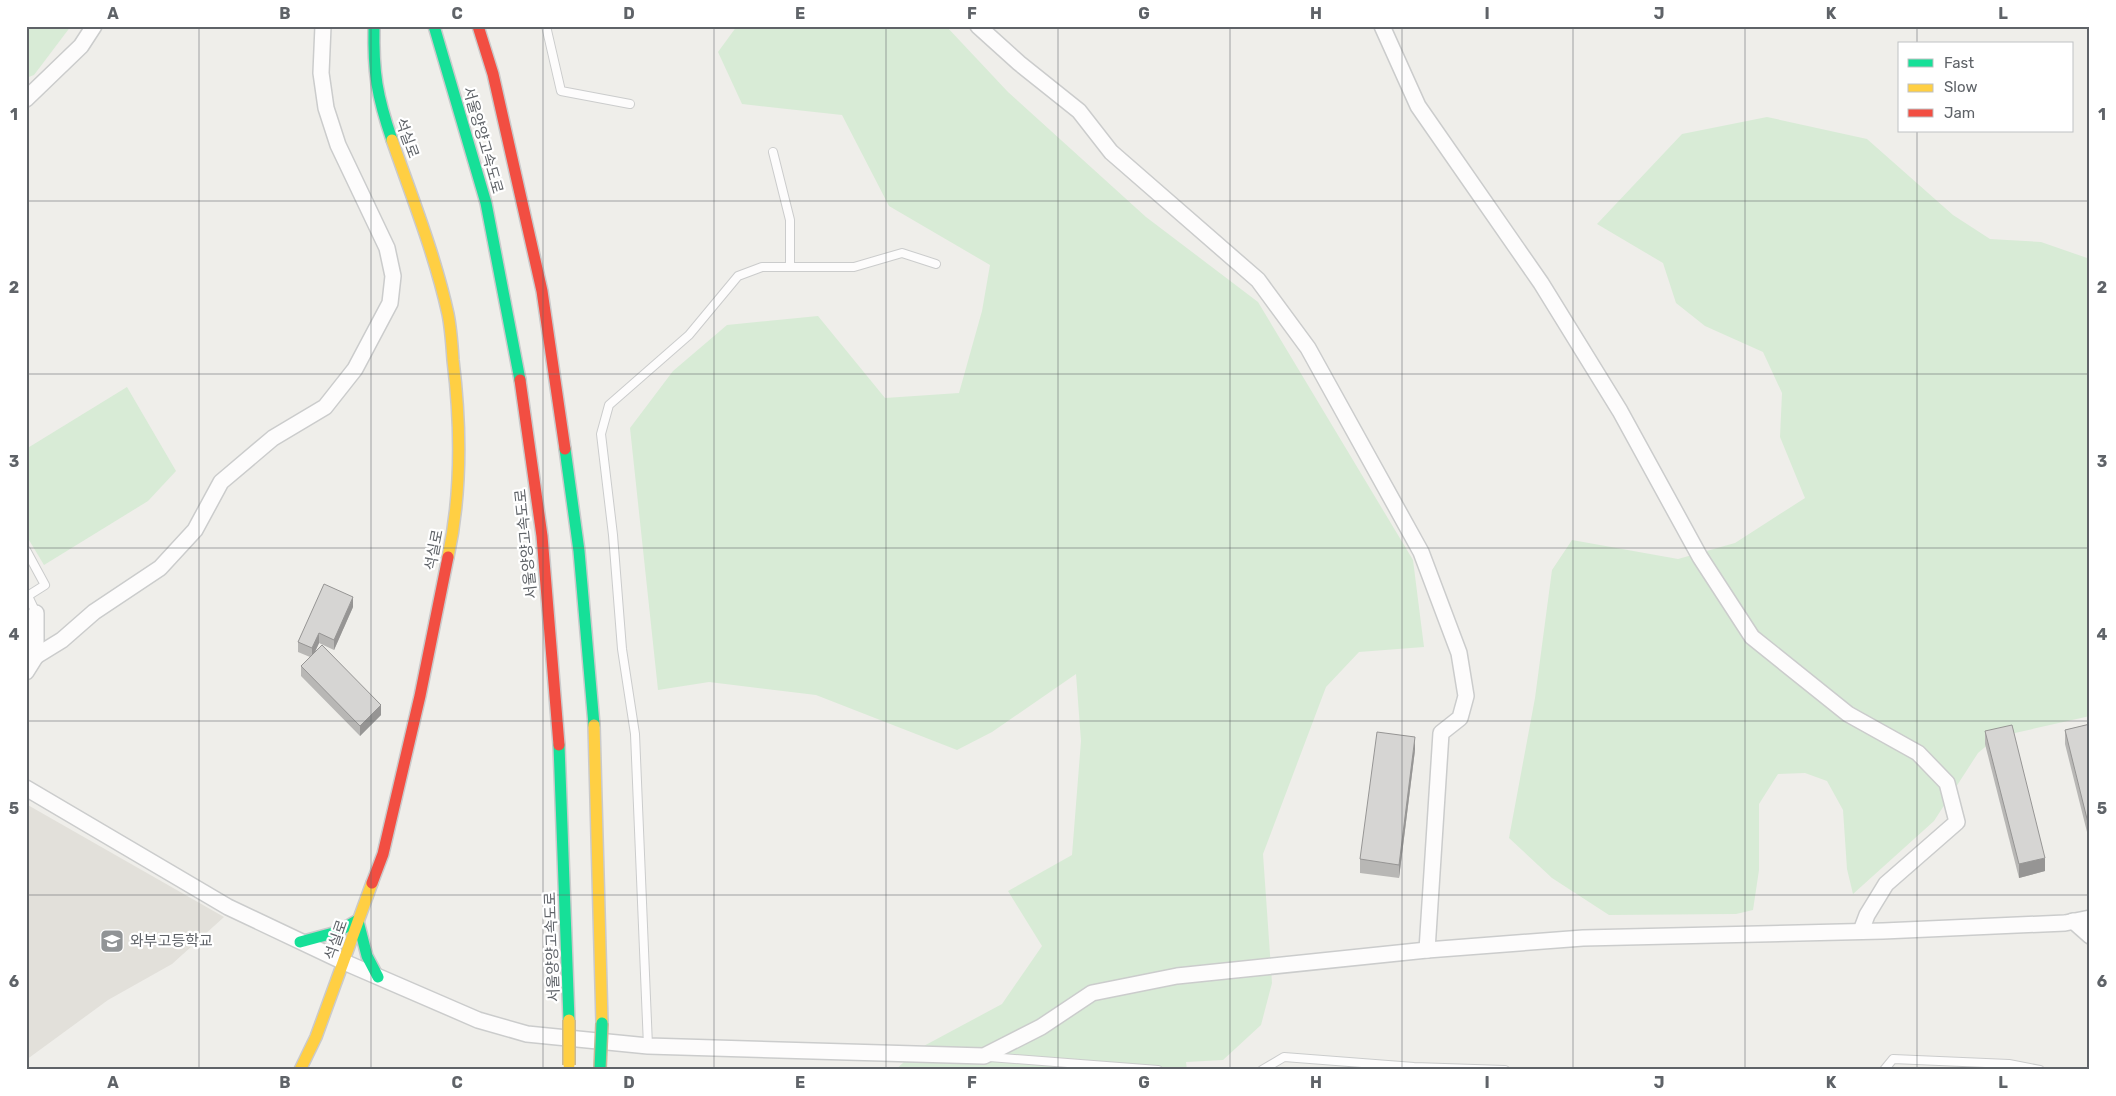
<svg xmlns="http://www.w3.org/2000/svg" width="2116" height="1096" viewBox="0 0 2116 1096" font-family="Rubik,'Noto Sans KR',sans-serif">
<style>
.education{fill:#e2e0da}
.green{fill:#d8ebd6}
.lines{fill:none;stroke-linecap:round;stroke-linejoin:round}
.lane-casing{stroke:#cbcccc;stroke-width:10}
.street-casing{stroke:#cbcccc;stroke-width:18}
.fast-casing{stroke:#cacacb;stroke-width:14}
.slow-casing{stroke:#cacacb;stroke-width:14}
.jam-casing{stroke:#cacacb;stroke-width:14}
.lane{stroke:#fdfcfc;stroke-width:8}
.street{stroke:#fdfcfc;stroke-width:15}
.fast{stroke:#16e098;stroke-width:11}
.slow{stroke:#ffcf43;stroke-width:11}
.jam{stroke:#f24e42;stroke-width:11}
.fast-bridge-casing{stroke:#c8b996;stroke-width:14;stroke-linecap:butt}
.slow-bridge-casing{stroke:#c8b996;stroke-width:14;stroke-linecap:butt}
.fast-bridge{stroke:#16e098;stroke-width:11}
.slow-bridge{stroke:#ffcf43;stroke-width:11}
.wall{fill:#b8b7b5}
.shaded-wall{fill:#969594}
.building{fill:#d6d5d3;stroke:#969594}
.grid{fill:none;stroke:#5f6368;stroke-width:1;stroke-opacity:0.55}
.labels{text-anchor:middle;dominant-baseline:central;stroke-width:4.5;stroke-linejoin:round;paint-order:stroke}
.street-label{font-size:15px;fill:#5f6368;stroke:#fff}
.poi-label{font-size:15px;fill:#5f6368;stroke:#fff;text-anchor:start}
.neatline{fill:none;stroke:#5f6368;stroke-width:2}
.grid-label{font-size:16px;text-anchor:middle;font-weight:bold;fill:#5f6368}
</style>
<rect width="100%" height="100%" fill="#efeeea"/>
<polygon class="education" points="26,804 224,917 172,964 108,1000 26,1060"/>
<g class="green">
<polygon points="26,26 71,26 34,75 26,78"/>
<polygon points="737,26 946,26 1008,92 1146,217 1258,302 1413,560 1424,647 1359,652 1326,687 1263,854 1272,983 1261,1025 1223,1060 1186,1062 1187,1070 895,1070 920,1048 1002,1004 1042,946 1008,891 1072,855 1081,741 1076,674 992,732 957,750 816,695 709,682 658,690 630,428 673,371 727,325 818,316 885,398 959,393 982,311 990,265 889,206 842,115 742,104 718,52"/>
<polygon points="1767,117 1867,139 1953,215 1990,239 2041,242 2090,259 2090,716 1997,737 1978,753 1934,821 1853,894 1847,869 1843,810 1827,781 1805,773 1778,774 1759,804 1759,870 1753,910 1736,914 1609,915 1552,878 1509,838 1535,698 1552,570 1572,540 1678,559 1735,543 1805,498 1780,437 1782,393 1763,352 1705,326 1676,303 1663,263 1597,224 1682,134"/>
<polygon points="127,387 176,471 148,501 44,565 26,535 26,449"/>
</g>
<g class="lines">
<g class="lane-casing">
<g id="lane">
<polyline points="546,26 561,91 630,104"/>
<polyline points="773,152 790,220 790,267"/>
<polyline points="26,550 45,585 26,597"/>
<polyline points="28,596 36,613"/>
<polyline points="648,1046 635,734 622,649 613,535 601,434 609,405 689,335 738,276 762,267 854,267 902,253 936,264"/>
<polyline points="989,1057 1158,1070"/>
<polyline points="1262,1070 1284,1057 1414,1067 1505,1070"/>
<polyline points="1884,1070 1893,1059 2009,1064 2040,1070"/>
</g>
</g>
<g class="street-casing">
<g id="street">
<polyline points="978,26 1019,63 1079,111 1111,152 1258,280 1308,348 1421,552 1459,653 1466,696 1460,718 1441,733 1427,950"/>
<polyline points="1382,26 1418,106 1541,283 1620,411 1700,557 1752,637 1848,714 1918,753 1947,783 1957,822 1886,884 1867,915 1861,931"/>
<polyline points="26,99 81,46 94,26"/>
<polyline points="36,656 62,640 94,612 160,568 195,530 221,482 273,438 325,407 355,369 390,303 393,276 387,248 338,145 326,108 321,73 323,26"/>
<polyline points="26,672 36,656 36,613"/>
<polyline points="26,788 228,907 344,962 478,1020 527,1034 648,1046 984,1056 1041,1027 1092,993 1177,976 1427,950 1583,938 1883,931 2065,923 2090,918"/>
<polyline points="2073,921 2090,936"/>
</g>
</g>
<g class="fast-casing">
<g id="fast">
<path d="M374,26C373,73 377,96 392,140"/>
<polyline points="434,26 486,203 520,380"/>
<polyline points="565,449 579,551 594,725"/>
<polyline points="559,745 569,1020"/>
<polyline points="358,921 367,956 378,977"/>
<polyline points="300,942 337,932 358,920"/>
</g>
</g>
<g class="slow-casing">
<g id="slow">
<path d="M392,140C412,197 435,255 448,314C451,329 452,345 453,360C461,425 462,492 448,557"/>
<polyline points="594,725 602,1023"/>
<polyline points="300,1070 316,1037 372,883"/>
</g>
</g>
<g class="jam-casing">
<g id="jam">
<polyline points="478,26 493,74 542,291 565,449"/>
<polyline points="520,380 542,536 559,745"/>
<polyline points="372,883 383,854 420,696 448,557"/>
</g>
</g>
<use href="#lane" class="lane"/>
<use href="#street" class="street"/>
<use href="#fast" class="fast"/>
<use href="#slow" class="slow"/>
<use href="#jam" class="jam"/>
<g class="fast-bridge-casing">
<polyline id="fast-bridge" points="600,1069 602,1023"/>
</g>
<g class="slow-bridge-casing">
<polyline id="slow-bridge" points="569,1020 569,1065"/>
</g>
<use href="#fast-bridge" class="fast-bridge"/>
<use href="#slow-bridge" class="slow-bridge"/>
</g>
<g class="wall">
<polygon points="353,607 334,650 319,643 315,652 381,715 360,736 301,676 301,666 310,657 298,652 298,642"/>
<polygon points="2090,724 2090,844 2065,744 2065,730"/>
<polygon points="1985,731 2045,871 2019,878 1985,744"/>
<polygon points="1415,750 1399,878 1360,873 1360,859"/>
</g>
<g class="shaded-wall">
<polygon points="353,597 353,607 334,650 334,640"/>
<polygon points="319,633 319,643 312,658 312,648"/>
<polygon points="381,705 381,715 360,736 360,726"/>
<polygon points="1415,737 1415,750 1399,878 1399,865"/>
<polygon points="2045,858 2045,871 2019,878 2019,864"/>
</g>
<g class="building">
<polygon points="324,584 353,597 334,640 319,633 312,648 298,642"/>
<polygon points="322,645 381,705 360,726 301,666"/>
<polygon points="2090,724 2090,831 2065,730"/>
<polygon points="2012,725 2045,858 2019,864 1985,731"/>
<polygon points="1377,732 1415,737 1399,865 1360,859"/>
</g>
<path class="grid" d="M199,26V1070M371,26V1070M543,26V1070M714,26V1070M886,26V1070M1058,26V1070M1230,26V1070M1402,26V1070M1573,26V1070M1745,26V1070M1917,26V44M1917,131V1070M26,201H2090M26,374H2090M26,548H2090M26,721H2090M26,895H2090"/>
<defs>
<g id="school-square" transform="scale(1.25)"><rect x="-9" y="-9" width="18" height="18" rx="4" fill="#919496" stroke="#fff"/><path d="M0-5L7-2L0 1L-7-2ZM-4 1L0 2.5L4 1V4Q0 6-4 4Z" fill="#fff"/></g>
</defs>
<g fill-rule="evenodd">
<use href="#school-square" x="112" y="941"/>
</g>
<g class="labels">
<g class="street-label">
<text transform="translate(407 138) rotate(70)">석실로</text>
<text transform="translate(483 140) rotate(74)">서울양양고속도로</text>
<text transform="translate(526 544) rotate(-96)">서울양양고속도로</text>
<text transform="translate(434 550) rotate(-79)">석실로</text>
<text transform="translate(336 940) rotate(-71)">석실로</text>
<text transform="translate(552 947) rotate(-92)">서울양양고속도로</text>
</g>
<g class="poi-label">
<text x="130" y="941">와부고등학교</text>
</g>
</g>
<rect width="2116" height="1096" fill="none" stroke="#ffffff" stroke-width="55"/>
<rect x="1898" y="42" width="175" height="90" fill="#ffffff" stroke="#bfc1c3"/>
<rect x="1908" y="59" width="25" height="8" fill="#16e098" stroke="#bfc1c3"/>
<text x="1944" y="68" font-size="15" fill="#5f6368">Fast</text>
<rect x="1908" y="84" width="25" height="8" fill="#ffcf43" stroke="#bfc1c3"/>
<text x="1944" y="92" font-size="15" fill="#5f6368">Slow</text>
<rect x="1908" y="109" width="25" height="8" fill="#f24e42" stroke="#bfc1c3"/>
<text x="1944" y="118" font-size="15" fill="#5f6368">Jam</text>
<rect x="28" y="28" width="2060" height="1040" class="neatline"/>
<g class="grid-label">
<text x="113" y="19">A</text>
<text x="285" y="19">B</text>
<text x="457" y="19">C</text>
<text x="629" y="19">D</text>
<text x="800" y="19">E</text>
<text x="972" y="19">F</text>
<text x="1144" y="19">G</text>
<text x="1316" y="19">H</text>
<text x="1487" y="19">I</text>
<text x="1659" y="19">J</text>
<text x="1831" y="19">K</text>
<text x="2003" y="19">L</text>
<text x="14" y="120">1</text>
<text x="2102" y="120">1</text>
<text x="14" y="293">2</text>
<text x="2102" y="293">2</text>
<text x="14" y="467">3</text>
<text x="2102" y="467">3</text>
<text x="14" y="640">4</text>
<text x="2102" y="640">4</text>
<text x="14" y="814">5</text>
<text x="2102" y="814">5</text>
<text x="14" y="987">6</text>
<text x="2102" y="987">6</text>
<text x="113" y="1088">A</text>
<text x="285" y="1088">B</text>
<text x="457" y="1088">C</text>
<text x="629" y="1088">D</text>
<text x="800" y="1088">E</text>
<text x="972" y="1088">F</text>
<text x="1144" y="1088">G</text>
<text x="1316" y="1088">H</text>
<text x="1487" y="1088">I</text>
<text x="1659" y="1088">J</text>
<text x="1831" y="1088">K</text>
<text x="2003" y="1088">L</text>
</g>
</svg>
